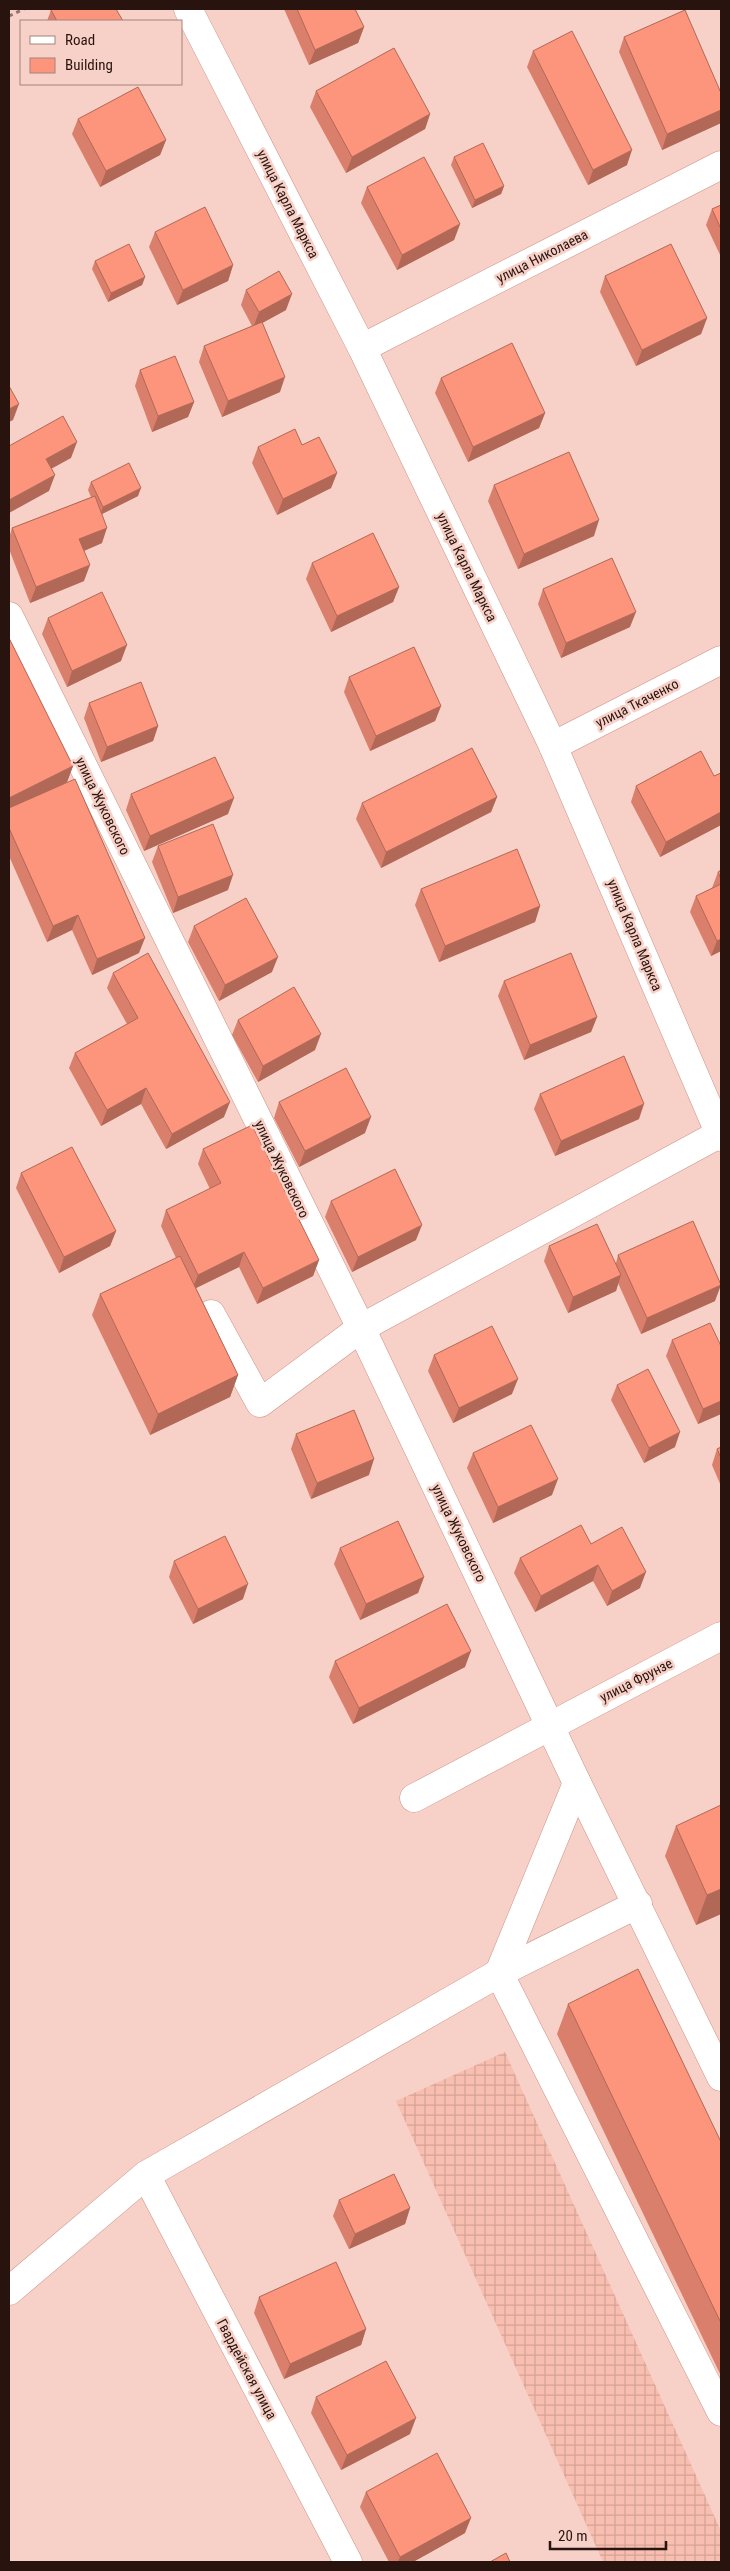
<svg xmlns="http://www.w3.org/2000/svg" width="730" height="2571" viewBox="0 0 730 2571" font-family="'Roboto Condensed',sans-serif">
<style>
.industrial{fill:url(#industrial-grid)}
.lines{fill:none;stroke-linecap:round;stroke-linejoin:round}
.minor-casing{stroke:#ce9385;stroke-width:29}
.path{stroke:#93746d;stroke-width:3;stroke-dasharray:4 4;stroke-linecap:butt}
.minor{stroke:#fff;stroke-width:28}
.wall{fill:#da7f6b}
.shaded-wall{fill:#b16857}
.building{fill:#fd947c;stroke:#b16857}
.labels{text-anchor:middle;dominant-baseline:central;stroke-width:5;stroke-linejoin:round;paint-order:stroke}
.street-label{font-size:14px;fill:#28130e;stroke:#f7d0c7}
</style>
<defs>
<pattern id="industrial-grid" width="8" height="8" patternUnits="userSpaceOnUse" patternTransform="scale(1.25)"><rect width="8" height="8" fill="#f8bfb1"/><path d="M0 4h8M4 0v8" fill="none" stroke="#d5a397"/></pattern>
</defs>
<rect width="100%" height="100%" fill="#f7d0c7"/>
<polygon class="industrial" points="505,2052 721,2531 721,2562 603,2562 396,2101"/>
<g class="lines">
<g class="minor-casing">
<g id="minor">
<polyline points="188,9 362,348 553,746 721,1137"/>
<polyline points="362,348 721,165"/>
<polyline points="9,616 361,1328 577,1783 721,2077"/>
<polyline points="553,746 721,660"/>
<polyline points="211,1314 260,1403 361,1328 721,1133"/>
<polyline points="577,1783 499,1973 721,2412"/>
<polyline points="414,1798 721,1636"/>
<polyline points="146,2175 348,2562"/>
<polyline points="9,2291 146,2175 499,1973 638,1904"/>
</g>
</g>
<polyline class="path" points="9,16 24,9"/>
<use href="#minor" class="minor"/>
</g>
<g class="wall">
<polygon points="284,9 355,9 364,27 358,43 309,65"/>
<polygon points="51,10 123,21 47,21"/>
<polygon points="624,37 721,93 721,123 662,150 619,52"/>
<polygon points="533,51 627,165 588,185 527,67"/>
<polygon points="316,91 430,114 425,129 346,173 310,107"/>
<polygon points="78,119 166,140 160,155 100,187 72,134"/>
<polygon points="454,157 504,186 501,194 472,208 451,165"/>
<polygon points="367,187 460,224 454,240 397,270 361,203"/>
<polygon points="721,205 721,257 706,225 712,209"/>
<polygon points="155,232 233,265 228,281 177,305 149,247"/>
<polygon points="95,261 145,277 142,285 108,302 92,269"/>
<polygon points="605,276 707,318 701,334 636,366 600,292"/>
<polygon points="246,290 286,310 262,323 280,392 222,417 199,362 204,346 252,326 241,305"/>
<polygon points="140,370 194,402 188,417 152,432 135,386"/>
<polygon points="441,378 545,413 539,428 468,462 435,393"/>
<polygon points="302,445 337,473 331,488 277,515 252,463 258,447"/>
<polygon points="91,482 138,496 102,514 102,543 84,551 84,581 30,603 9,549 9,538 12,528 91,497 88,490"/>
<polygon points="494,485 594,536 518,569 488,501"/>
<polygon points="312,563 399,587 393,602 331,632 306,579"/>
<polygon points="543,589 630,627 561,658 538,604"/>
<polygon points="48,618 121,661 67,687 42,634"/>
<polygon points="9,638 73,766 67,782 57,787 139,953 92,975 72,930 47,942 9,856"/>
<polygon points="349,677 441,706 435,721 370,751 344,692"/>
<polygon points="89,703 158,726 153,741 101,762 84,718"/>
<polygon points="721,773 721,825 660,857 631,802 636,786 714,776"/>
<polygon points="131,794 228,814 144,851 126,810"/>
<polygon points="497,797 491,812 381,868 356,819 362,803"/>
<polygon points="158,846 228,890 173,913 152,862"/>
<polygon points="721,870 721,951 711,956 690,912 696,896 712,888 718,872"/>
<polygon points="421,889 540,906 535,922 439,962 415,905"/>
<polygon points="194,926 272,972 219,1001 188,942"/>
<polygon points="113,973 224,1117 166,1149 141,1104 101,1126 69,1068 75,1053 127,1024 107,988"/>
<polygon points="504,981 597,1017 591,1032 524,1060 498,996"/>
<polygon points="238,1020 315,1050 258,1082 232,1035"/>
<polygon points="540,1094 639,1119 555,1156 534,1109"/>
<polygon points="279,1102 365,1133 299,1167 274,1118"/>
<polygon points="203,1149 319,1260 313,1276 257,1304 239,1267 196,1288 238,1375 230,1397 150,1435 92,1315 100,1294 176,1258 161,1226 166,1210 210,1189 198,1164"/>
<polygon points="21,1173 116,1231 110,1246 59,1273 16,1188"/>
<polygon points="331,1201 416,1240 352,1272 325,1217"/>
<polygon points="549,1246 616,1263 618,1255 715,1301 641,1334 618,1283 616,1291 568,1313 544,1261"/>
<polygon points="672,1340 721,1346 721,1414 698,1424 666,1356"/>
<polygon points="434,1355 512,1394 453,1423 428,1371"/>
<polygon points="617,1385 675,1447 644,1463 611,1400"/>
<polygon points="296,1434 369,1475 311,1499 291,1449"/>
<polygon points="721,1447 721,1486 712,1465 717,1449"/>
<polygon points="473,1453 552,1495 493,1523 467,1468"/>
<polygon points="591,1544 640,1588 607,1606 593,1581 535,1612 514,1573 520,1558"/>
<polygon points="340,1548 424,1577 418,1593 360,1620 334,1564"/>
<polygon points="174,1561 243,1599 193,1624 169,1577"/>
<polygon points="335,1661 465,1667 353,1724 329,1677"/>
<polygon points="676,1826 721,1914 696,1925 665,1856"/>
<polygon points="568,2004 721,2142 721,2376 557,2034"/>
<polygon points="339,2200 410,2208 405,2224 349,2249 333,2216"/>
<polygon points="259,2297 366,2329 361,2345 284,2379 254,2313"/>
<polygon points="316,2397 410,2434 341,2470 311,2413"/>
<polygon points="366,2492 465,2533 413,2562 389,2562 360,2507"/>
</g>
<g class="shaded-wall">
<polygon points="364,27 358,43 309,65 315,50"/>
<polygon points="721,110 721,123 662,150 667,134"/>
<polygon points="430,114 425,129 346,173 352,157"/>
<polygon points="166,140 160,155 100,187 106,171"/>
<polygon points="632,150 627,165 588,185 593,170"/>
<polygon points="504,186 501,194 472,208 475,200"/>
<polygon points="460,224 454,240 397,270 402,255"/>
<polygon points="233,265 228,281 177,305 183,290"/>
<polygon points="145,277 142,285 108,302 111,293"/>
<polygon points="292,294 286,310 253,328 259,312"/>
<polygon points="707,318 701,334 636,366 642,350"/>
<polygon points="285,377 280,392 222,417 228,401"/>
<polygon points="194,402 188,417 152,432 158,416"/>
<polygon points="19,404 13,420 9,422 9,409"/>
<polygon points="545,413 539,428 468,462 473,447"/>
<polygon points="77,442 71,458 40,475 46,459"/>
<polygon points="337,473 331,488 277,515 283,499"/>
<polygon points="55,475 49,491 9,513 9,500"/>
<polygon points="141,488 138,496 100,515 103,507"/>
<polygon points="599,520 594,536 518,569 524,554"/>
<polygon points="107,528 102,543 74,555 79,539"/>
<polygon points="90,565 84,581 30,603 36,587"/>
<polygon points="399,587 393,602 331,632 337,616"/>
<polygon points="636,612 630,627 561,658 566,643"/>
<polygon points="127,645 121,661 67,687 72,671"/>
<polygon points="441,706 435,721 370,751 376,736"/>
<polygon points="158,726 153,741 101,762 107,747"/>
<polygon points="73,766 67,782 9,811 9,798"/>
<polygon points="497,797 491,812 381,868 386,852"/>
<polygon points="234,798 228,814 144,851 150,836"/>
<polygon points="721,812 721,825 660,857 666,842"/>
<polygon points="233,875 228,890 173,913 178,897"/>
<polygon points="540,906 535,922 439,962 445,946"/>
<polygon points="78,915 72,930 47,942 53,926"/>
<polygon points="145,938 139,953 92,975 97,959"/>
<polygon points="721,939 721,951 711,956 717,941"/>
<polygon points="278,957 272,972 219,1001 225,985"/>
<polygon points="597,1017 591,1032 524,1060 530,1045"/>
<polygon points="321,1034 315,1050 258,1082 263,1066"/>
<polygon points="146,1088 141,1104 101,1126 107,1110"/>
<polygon points="230,1102 224,1117 166,1149 172,1134"/>
<polygon points="644,1104 639,1119 555,1156 561,1141"/>
<polygon points="371,1117 365,1133 299,1167 305,1151"/>
<polygon points="422,1225 416,1240 352,1272 358,1257"/>
<polygon points="116,1231 110,1246 59,1273 64,1257"/>
<polygon points="244,1252 239,1267 192,1290 198,1275"/>
<polygon points="319,1260 313,1276 257,1304 263,1288"/>
<polygon points="621,1275 616,1291 568,1313 573,1297"/>
<polygon points="721,1285 715,1301 641,1334 647,1318"/>
<polygon points="238,1375 230,1397 150,1435 158,1414"/>
<polygon points="518,1379 512,1394 453,1423 459,1408"/>
<polygon points="721,1401 721,1414 698,1424 703,1409"/>
<polygon points="680,1432 675,1447 644,1463 649,1448"/>
<polygon points="374,1459 369,1475 311,1499 317,1483"/>
<polygon points="558,1479 552,1495 493,1523 498,1507"/>
<polygon points="598,1565 593,1581 535,1612 541,1596"/>
<polygon points="646,1572 640,1588 607,1606 612,1591"/>
<polygon points="424,1577 418,1593 360,1620 366,1604"/>
<polygon points="248,1584 243,1599 193,1624 198,1609"/>
<polygon points="471,1651 465,1667 353,1724 359,1708"/>
<polygon points="721,1889 721,1914 696,1925 707,1895"/>
<polygon points="410,2208 405,2224 349,2249 355,2234"/>
<polygon points="366,2329 361,2345 284,2379 290,2364"/>
<polygon points="416,2418 410,2434 341,2470 347,2455"/>
<polygon points="471,2518 465,2533 413,2562 398,2562 400,2557"/>
</g>
<g class="building">
<polygon points="54,9 116,9 123,21 57,21 51,10"/>
<polygon points="297,9 355,9 364,27 315,50"/>
<polygon points="685,10 721,93 721,110 667,134 624,37"/>
<polygon points="572,31 632,150 593,170 533,51"/>
<polygon points="394,48 430,114 352,157 316,91"/>
<polygon points="138,87 166,140 106,171 78,119"/>
<polygon points="483,143 504,186 475,200 454,157"/>
<polygon points="424,157 460,224 402,255 367,187"/>
<polygon points="721,205 721,229 712,209"/>
<polygon points="205,207 233,265 183,290 155,232"/>
<polygon points="129,244 145,277 111,293 95,261"/>
<polygon points="671,244 707,318 642,350 605,276"/>
<polygon points="279,271 292,294 259,312 246,290"/>
<polygon points="262,322 285,377 228,401 204,346"/>
<polygon points="512,343 545,413 473,447 441,378"/>
<polygon points="175,356 194,402 158,416 140,370"/>
<polygon points="9,386 19,404 9,409"/>
<polygon points="63,416 77,442 46,459 55,475 9,500 9,446"/>
<polygon points="295,429 302,445 319,437 337,473 283,499 258,447"/>
<polygon points="569,452 599,520 524,554 494,485"/>
<polygon points="129,463 141,488 103,507 91,482"/>
<polygon points="95,496 107,528 79,539 90,565 36,587 12,528"/>
<polygon points="373,533 399,587 337,616 312,563"/>
<polygon points="612,558 636,612 566,643 543,589"/>
<polygon points="102,592 127,645 72,671 48,618"/>
<polygon points="9,638 73,766 9,798"/>
<polygon points="414,647 441,706 376,736 349,677"/>
<polygon points="141,682 158,726 107,747 89,703"/>
<polygon points="472,748 497,797 386,852 362,803"/>
<polygon points="701,751 714,776 721,773 721,812 666,842 636,786"/>
<polygon points="215,757 234,798 150,836 131,794"/>
<polygon points="75,779 145,938 97,959 78,915 53,926 9,828 9,808"/>
<polygon points="213,824 233,875 178,897 158,846"/>
<polygon points="517,849 540,906 445,946 421,889"/>
<polygon points="721,870 721,879 718,872"/>
<polygon points="721,884 721,939 717,941 696,896"/>
<polygon points="246,898 278,957 225,985 194,926"/>
<polygon points="148,953 230,1102 172,1134 146,1088 107,1110 75,1053 138,1018 113,973"/>
<polygon points="571,953 597,1017 530,1045 504,981"/>
<polygon points="294,987 321,1034 263,1066 238,1020"/>
<polygon points="624,1056 644,1104 561,1141 540,1094"/>
<polygon points="346,1068 371,1117 305,1151 279,1102"/>
<polygon points="252,1125 319,1260 263,1288 244,1252 198,1275 166,1210 221,1183 203,1149"/>
<polygon points="72,1147 116,1231 64,1257 21,1173"/>
<polygon points="395,1169 422,1225 358,1257 331,1201"/>
<polygon points="693,1221 721,1285 647,1318 618,1255"/>
<polygon points="597,1224 621,1275 573,1297 549,1246"/>
<polygon points="180,1256 238,1375 158,1414 100,1294"/>
<polygon points="710,1323 721,1346 721,1401 703,1409 672,1340"/>
<polygon points="492,1326 518,1379 459,1408 434,1355"/>
<polygon points="648,1369 680,1432 649,1448 617,1385"/>
<polygon points="354,1410 374,1459 317,1483 296,1434"/>
<polygon points="531,1425 558,1479 498,1507 473,1453"/>
<polygon points="721,1447 721,1458 717,1449"/>
<polygon points="398,1521 424,1577 366,1604 340,1548"/>
<polygon points="581,1525 591,1544 622,1527 646,1572 612,1591 598,1565 541,1596 520,1558"/>
<polygon points="225,1536 248,1584 198,1609 174,1561"/>
<polygon points="447,1604 471,1651 359,1708 335,1661"/>
<polygon points="721,1805 721,1889 707,1895 676,1826"/>
<polygon points="638,1969 721,2142 721,2323 568,2004"/>
<polygon points="394,2174 410,2208 355,2234 339,2200"/>
<polygon points="336,2262 366,2329 290,2364 259,2297"/>
<polygon points="386,2361 416,2418 347,2455 316,2397"/>
<polygon points="437,2453 471,2518 400,2557 366,2492"/>
<polygon points="506,2553 510,2562 490,2562"/>
</g>
<g class="labels">
<g class="street-label">
<text transform="translate(288 204) rotate(63)">улица Карла Маркса</text>
<text transform="translate(542 256) rotate(-27)">улица Николаева</text>
<text transform="translate(467 567) rotate(64)">улица Карла Маркса</text>
<text transform="translate(637 703) rotate(-27)">улица Ткаченко</text>
<text transform="translate(103 806) rotate(64)">улица Жуковского</text>
<text transform="translate(635 935) rotate(67)">улица Карла Маркса</text>
<text transform="translate(282 1169) rotate(64)">улица Жуковского</text>
<text transform="translate(459 1533) rotate(64)">улица Жуковского</text>
<text transform="translate(636 1680) rotate(-27)">улица Фрунзе</text>
<text transform="translate(247 2369) rotate(62)">Гвардейская улица</text>
</g>
</g>
<rect width="730" height="2571" fill="none" stroke="#28130e" stroke-width="20"/>
<rect x="20" y="20" width="162" height="65" fill="#f7d0c7" stroke="#a4847d"/>
<rect x="30" y="36" width="25" height="8" fill="#ffffff" stroke="#a4847d"/>
<text x="65" y="45" font-size="15" fill="#28130e">Road</text>
<rect x="30" y="58" width="25" height="15" fill="#fd947c" stroke="#a4847d"/>
<text x="65" y="70" font-size="15" fill="#28130e">Building</text>
<path d="M550 2541v8h116v-8" fill="none" stroke="#28130e" stroke-width="2.5"/>
<text x="558" y="2541" font-size="15" fill="#28130e" stroke="#f7d0c7" stroke-width="4" paint-order="stroke">20 m</text>
</svg>
